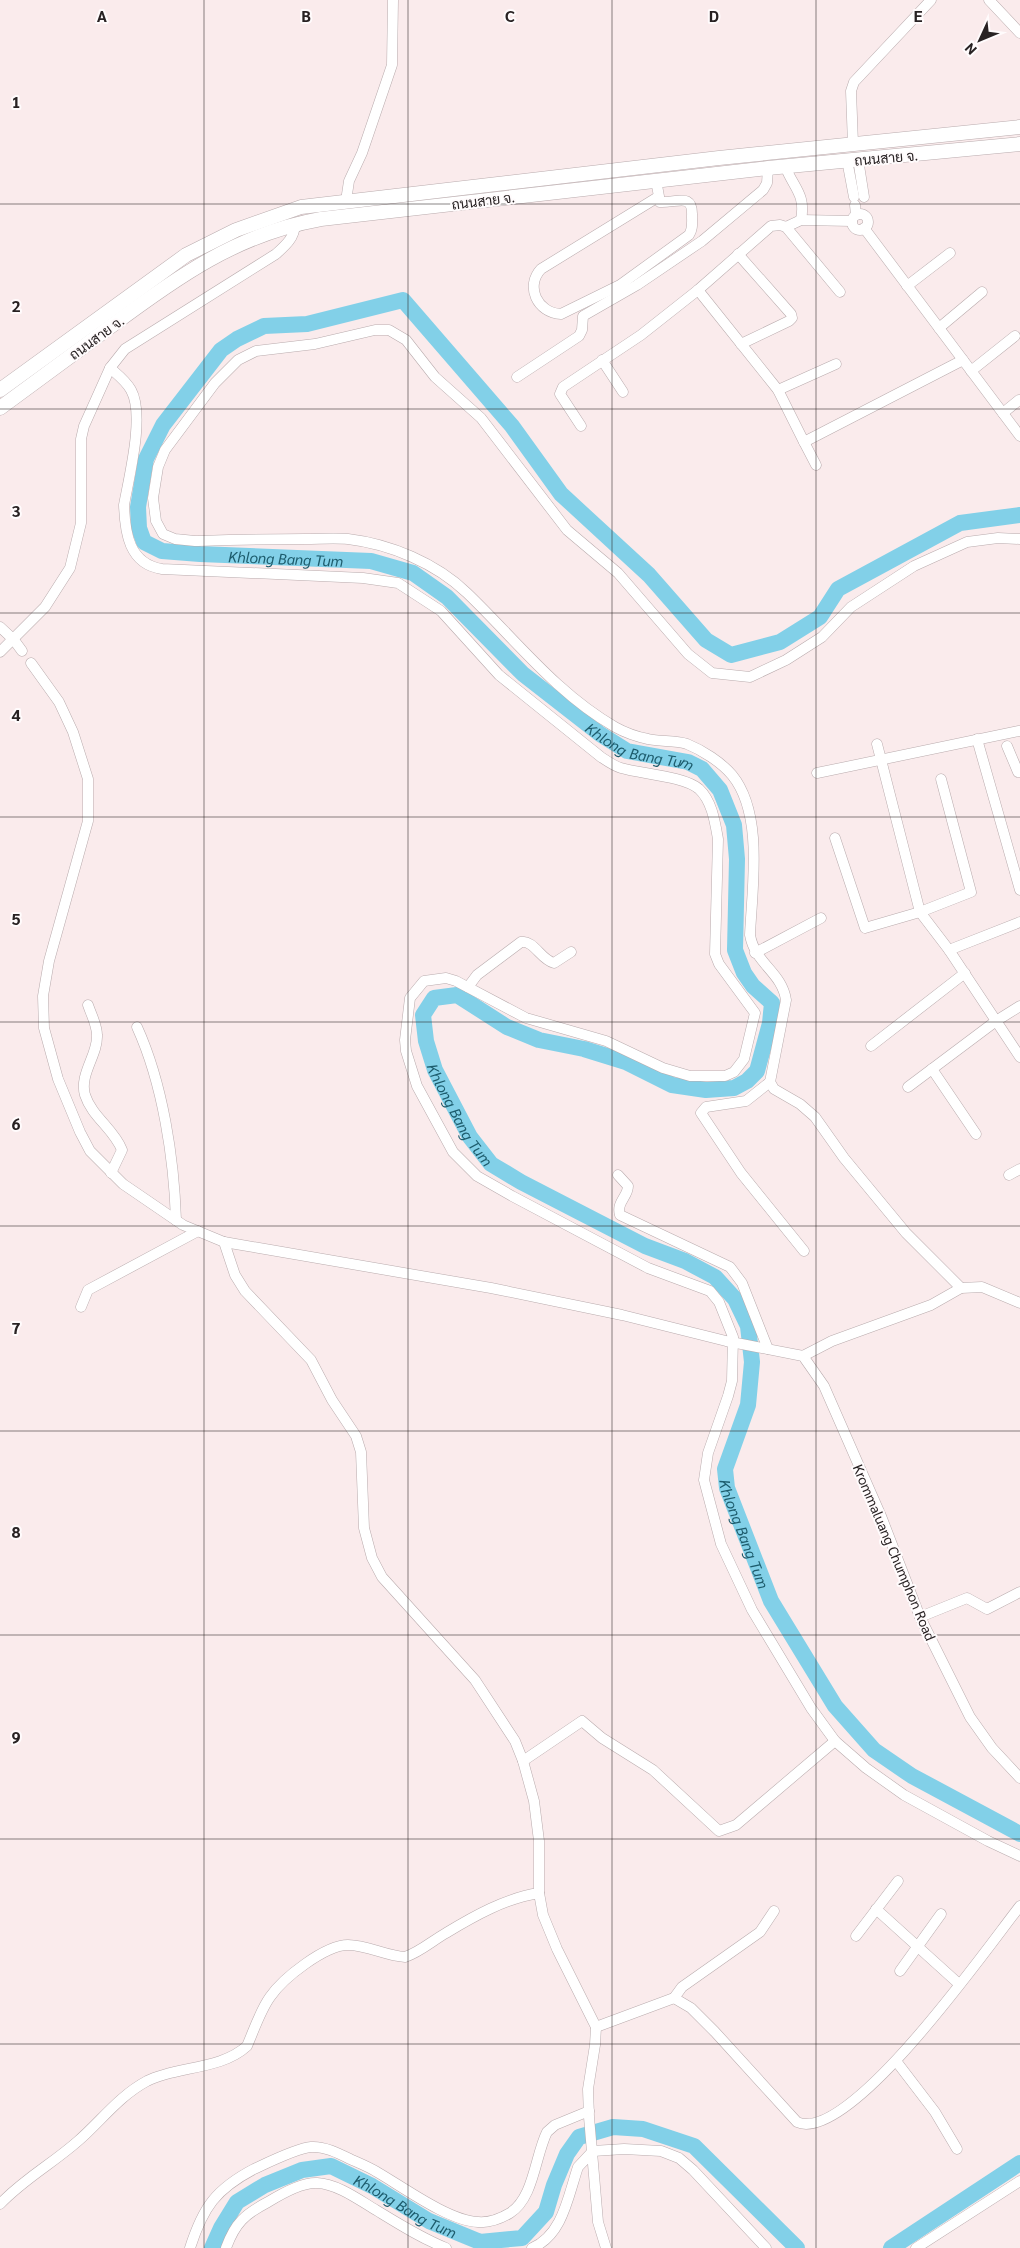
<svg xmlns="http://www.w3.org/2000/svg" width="1020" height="2248" viewBox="0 0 1020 2248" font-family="Georgia,Sarabun,serif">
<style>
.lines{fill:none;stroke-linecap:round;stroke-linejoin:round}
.river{stroke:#82d0e8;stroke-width:16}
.minor-casing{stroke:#b9abad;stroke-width:11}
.secondary-casing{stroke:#b9abad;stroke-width:15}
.minor{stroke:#fff;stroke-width:10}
.secondary{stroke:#fff;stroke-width:14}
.grid{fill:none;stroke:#282223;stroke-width:1;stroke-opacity:0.55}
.labels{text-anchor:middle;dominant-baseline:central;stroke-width:4;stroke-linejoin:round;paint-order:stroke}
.street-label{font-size:14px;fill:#282223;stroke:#fffbfc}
.water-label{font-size:15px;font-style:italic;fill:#1d5c6d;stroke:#fffbfc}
.grid-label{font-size:16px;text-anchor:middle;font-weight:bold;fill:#282223;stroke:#fffbfc;stroke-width:4;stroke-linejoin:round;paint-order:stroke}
</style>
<rect width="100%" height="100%" fill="#faebec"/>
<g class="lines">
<g class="river">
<path id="s1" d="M1020,515L960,523L838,589L820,617L780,642L731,655L706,640L649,575L561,494L512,426L403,300L307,324L264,326L237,339L221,350L163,425L146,459L138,507L139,528L144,542L162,551L200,554L371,561L413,573L447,597L523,674L600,734L627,751L688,762L702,769L720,790L734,825L737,859L735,950L744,973L753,986L772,1003L770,1023L757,1071L747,1081L734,1088L706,1090L672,1085L626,1062L584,1049L539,1040L507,1027L457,995L434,998L423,1015L426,1041L435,1070L470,1137L491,1164L521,1182L645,1246L685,1261L715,1277L735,1299L748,1326L752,1362L748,1405L725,1469L727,1488L771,1601L835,1706L874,1750L912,1776L1020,1834"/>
<path id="s2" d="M212,2248L221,2228L237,2202L265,2185L302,2170L331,2166L372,2186L429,2221L480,2242L522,2238L546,2212L554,2185L567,2154L579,2137L613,2127L643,2129L694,2146L797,2248"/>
<polyline points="891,2248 1020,2163"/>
</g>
<g class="minor-casing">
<g id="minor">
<polyline points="989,0 1020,33"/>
<polyline points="853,144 851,91 854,82 931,0"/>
<polyline points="858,159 864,197"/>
<polyline points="847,160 854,197"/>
<path d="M785,166C794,189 806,194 801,220"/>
<path d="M656,180L660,202C677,203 693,192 692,216C692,223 693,229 689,235L620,285L561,314C537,313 525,286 541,269L658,197"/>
<polyline points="346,201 349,181 362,153 392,65 393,0"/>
<polyline points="855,205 856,215"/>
<circle cx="860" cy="222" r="8"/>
<polyline points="786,227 801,220 852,221"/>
<polyline points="864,228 1020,436"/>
<polyline points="738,254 791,314 792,318 789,321 741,344"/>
<polyline points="907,286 950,253"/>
<polyline points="698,290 778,390 804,442 963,360"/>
<polyline points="939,328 982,292"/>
<polyline points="602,360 623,392"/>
<path d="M110,368C118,375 126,381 131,390C145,415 129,477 124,505C125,533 129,564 162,569L363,578L398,583L441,611L499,675L601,757C607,761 614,766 621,768C641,774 684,776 699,789C712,801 715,822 718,839L715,954L719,964L755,1013L744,1059L734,1072L725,1076H690L663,1068L606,1041L526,1018L456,981L446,978L424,981L410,998L405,1040L406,1051L417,1086L453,1152L477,1176L512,1196L648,1268L710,1291L719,1302L733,1337L732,1381L728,1396L708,1453L704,1480L721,1544L752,1610L811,1708L835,1741L866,1768L904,1795L988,1841L1020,1856"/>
<polyline points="971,371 1015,336"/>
<polyline points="517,377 579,336 582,330 583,316 637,285 702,241 763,190 767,183 768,168"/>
<polyline points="778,390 836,364"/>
<polyline points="1003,413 1019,400"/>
<polyline points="581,426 560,394 563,387 641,335 698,290 771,226 780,225 786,227 840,292"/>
<polyline points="804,442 816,465"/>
<polyline points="0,627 14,640 22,651"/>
<path d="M0,652L45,607L70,568L81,523V439L84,426L110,368L125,349L276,254C286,245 294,238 295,225"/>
<polyline points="31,663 59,702 73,732 88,779 88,821 49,961 43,996 44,1028 58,1079 80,1132 90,1151 123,1184 183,1225 224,1242 491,1288 622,1315 726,1341 803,1356 824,1386 881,1516 920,1617 970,1717 992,1748 1020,1778"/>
<polyline points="977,739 1020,890"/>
<polyline points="877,744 920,912 949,950 1020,1057"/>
<polyline points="1007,746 1018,772 1020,772"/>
<polyline points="817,773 1019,731"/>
<polyline points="835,838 865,928 920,912 971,892 941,779"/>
<polyline points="949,950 1020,922"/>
<polyline points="755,953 821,918"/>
<path d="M468,987L477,975L521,942C534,940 541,960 554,963L571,952"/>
<path d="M88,1005C91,1014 97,1025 97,1035C98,1055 79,1074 85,1095C92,1117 114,1129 122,1150L111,1173"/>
<path d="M137,1027C163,1084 174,1159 176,1220"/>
<polyline points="871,1046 965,973"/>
<polyline points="932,1069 976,1134"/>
<polyline points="770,1082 746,1101 706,1107 701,1113 741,1173 804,1251"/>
<polyline points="908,1087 996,1021 1020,1006"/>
<path d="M618,1175L628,1186C628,1197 616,1202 620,1215L730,1267L742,1283L768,1349"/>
<polyline points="1009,1175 1020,1169"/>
<polyline points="224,1242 235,1275 245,1291 311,1360 332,1400 356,1436 361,1452 364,1528 372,1558 382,1577 475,1680 515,1741 523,1761 534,1801 539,1841 539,1893 543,1915 557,1949 596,2027 595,2045 588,2089 589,2117 598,2222 606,2248"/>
<path d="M961,1288L906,1233L844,1158L815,1117L800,1104L774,1089L770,1082L786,1000C782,972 755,964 750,935C752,888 764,814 732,775C721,762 702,750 687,744C675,740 660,742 648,739C638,737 624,732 615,727C556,693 515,639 467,593C436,563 390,544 348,539C334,538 319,539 305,539C268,539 232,540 195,541L175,539L163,534L156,521L153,498L158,467L165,450L215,383L238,360L256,351L315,344L375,330H389L406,340L435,377L481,418L567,530L618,573L688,654L712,673L750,677L786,660L822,637L851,607L914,566L967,542L998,538L1020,539"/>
<polyline points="81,1307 88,1290 198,1231"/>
<polyline points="803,1356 832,1341 931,1305 961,1288 982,1287 1020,1303"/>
<polyline points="920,1617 967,1598 987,1609 1020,1592"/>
<polyline points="523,1761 582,1721 602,1738 653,1770 719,1831 736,1825 835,1741"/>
<polyline points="876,1909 959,1984"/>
<polyline points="856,1936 898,1881"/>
<polyline points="900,1971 941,1914"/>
<path d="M674,1998L691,2008L715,2032L797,2122C849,2146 989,1945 1020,1906"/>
<polyline points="596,2027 674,1998 682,1987 760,1932 774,1911"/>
<polyline points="896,2061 935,2112 957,2149"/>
<path d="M0,2204C25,2178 52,2164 78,2141C101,2121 119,2096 147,2081C177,2066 221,2070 247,2046C254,2030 260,2011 270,1997C283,1978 325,1945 348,1945C367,1945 386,1956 405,1957C420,1952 432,1941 446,1933C474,1916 506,1898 539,1893"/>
<path d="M190,2248C203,2207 216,2189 254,2169C267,2163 297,2148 311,2147C324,2146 338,2153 350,2159C359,2163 369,2167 377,2172C403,2187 449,2221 478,2222C490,2223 500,2219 510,2213C534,2198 535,2156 547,2132L555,2125L589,2111"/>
<path d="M226,2248C235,2223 245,2214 268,2202C281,2194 302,2182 317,2183C338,2184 359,2200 376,2210C399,2224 421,2238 446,2248"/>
<path d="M532,2248C563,2235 568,2196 578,2167L593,2151L624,2149L661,2151L679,2158L693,2170L766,2248"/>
<polyline points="916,2248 1020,2181"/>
</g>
</g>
<g class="secondary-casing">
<g id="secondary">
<polyline points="0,390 186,255 236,230 301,207 719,158 1020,127"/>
<path d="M0,408C37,381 73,354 110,327C177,277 237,234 321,219L768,168L1020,144"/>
</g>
</g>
<use href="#minor" class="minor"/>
<use href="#secondary" class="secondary"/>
</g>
<path class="grid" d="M204,0V2248M408,0V2248M612,0V2248M816,0V2248M0,204H1020M0,409H1020M0,613H1020M0,817H1020M0,1022H1020M0,1226H1020M0,1431H1020M0,1635H1020M0,1839H1020M0,2044H1020"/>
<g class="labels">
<g class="street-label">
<text transform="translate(886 157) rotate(-5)">ถนนสาย จ.</text>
<text transform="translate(483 200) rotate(-7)">ถนนสาย จ.</text>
<text transform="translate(96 337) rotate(-36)">ถนนสาย จ.</text>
<text transform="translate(895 1552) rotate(67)">Krommaluang Chumphon Road</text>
</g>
<g class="water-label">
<text stroke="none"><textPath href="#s1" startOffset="1369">Khlong Bang Tum</textPath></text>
<text stroke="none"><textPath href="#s1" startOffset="1788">Khlong Bang Tum</textPath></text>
<text stroke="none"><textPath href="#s1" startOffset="2659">Khlong Bang Tum</textPath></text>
<text stroke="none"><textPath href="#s1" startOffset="3244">Khlong Bang Tum</textPath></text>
<text stroke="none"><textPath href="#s2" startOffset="239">Khlong Bang Tum</textPath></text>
</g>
</g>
<g class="grid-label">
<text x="102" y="22">A</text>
<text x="306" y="22">B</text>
<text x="510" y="22">C</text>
<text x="714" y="22">D</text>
<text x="918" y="22">E</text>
<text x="16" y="108">1</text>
<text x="16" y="312">2</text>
<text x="16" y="517">3</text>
<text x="16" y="721">4</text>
<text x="16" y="925">5</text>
<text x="16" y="1130">6</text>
<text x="16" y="1334">7</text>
<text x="16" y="1538">8</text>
<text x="16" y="1743">9</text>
</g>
<g transform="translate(980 40) rotate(226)" stroke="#fffbfc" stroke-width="4" paint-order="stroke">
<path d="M0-4L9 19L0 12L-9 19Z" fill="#282223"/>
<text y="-8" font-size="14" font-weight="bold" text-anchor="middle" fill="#282223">N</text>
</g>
</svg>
